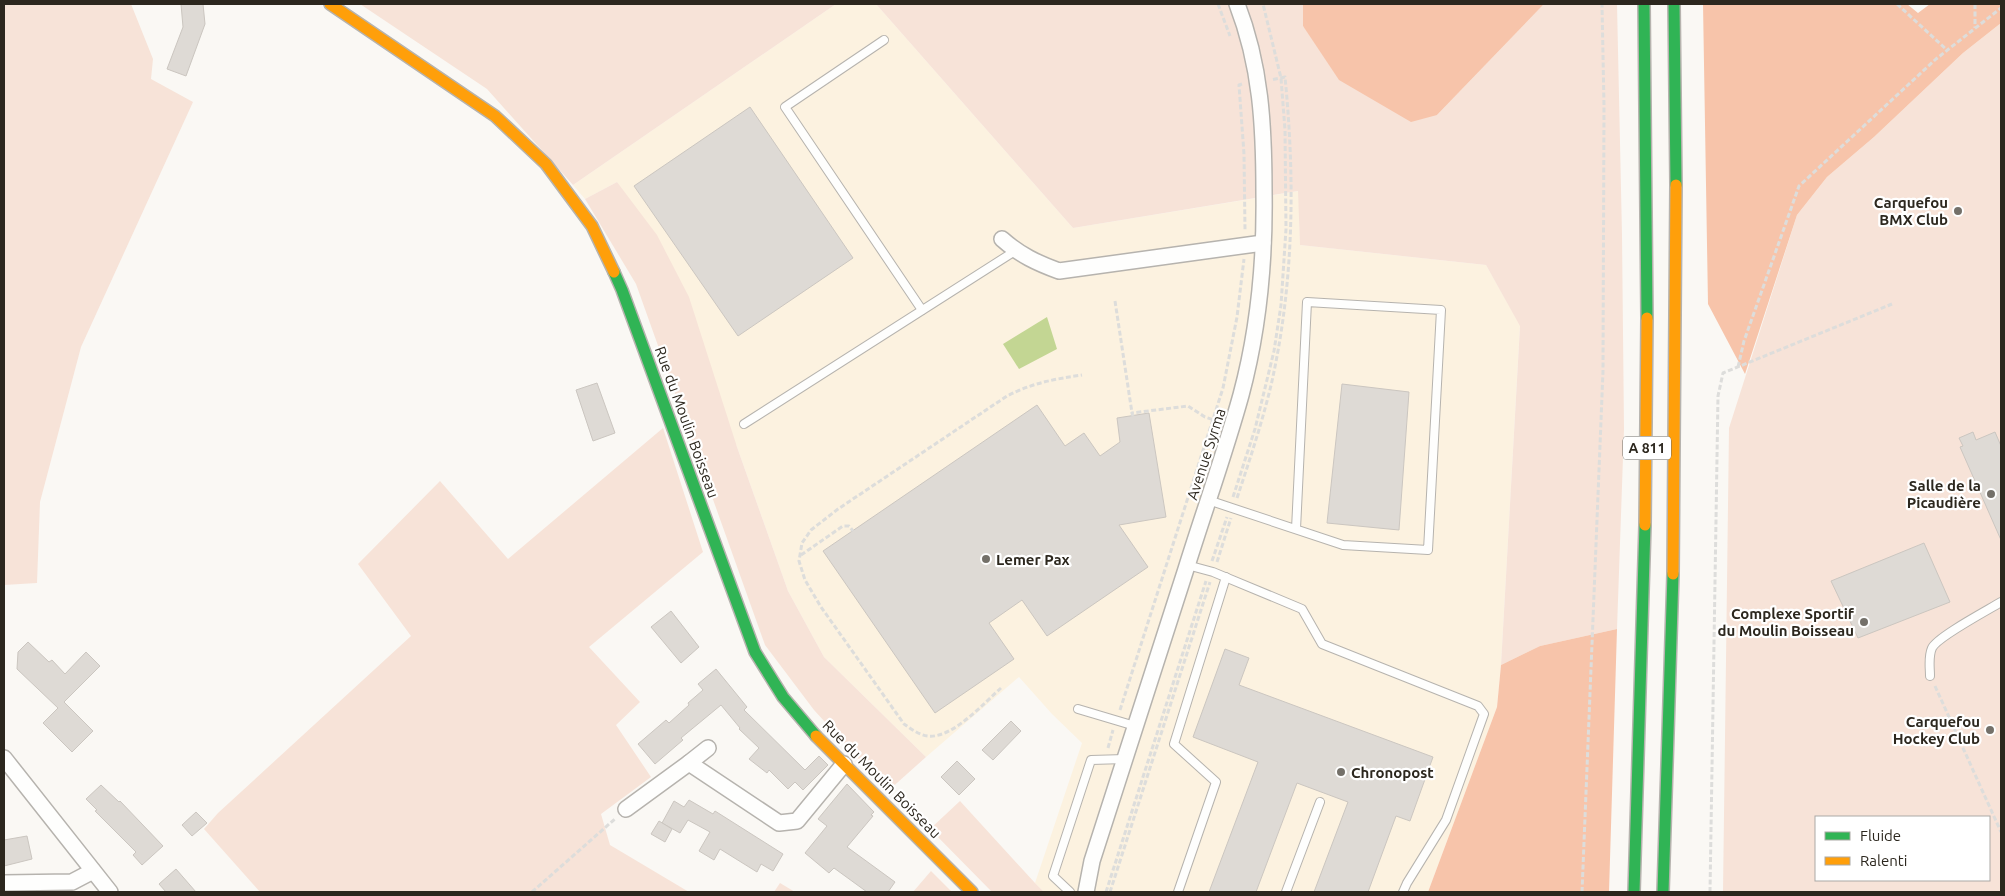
<svg xmlns="http://www.w3.org/2000/svg" width="2005" height="896" viewBox="0 0 2005 896" font-family="Ubuntu,sans-serif">
<style>
.built{fill:#fcf2e0}
.green{fill:#f7e3d8;fill-rule:evenodd}
.forest{fill:#f7c4aa}
.water{fill:#c3d693}
.building{fill:#dedad5;stroke:#cbc6c0}
.lines{fill:none;stroke-linecap:round;stroke-linejoin:round}
.lane-casing{stroke:#b6b3ae;stroke-width:10}
.street-casing{stroke:#b6b3ae;stroke-width:18}
.fast-casing{stroke:#b6b3ae;stroke-width:14}
.slow-casing{stroke:#b6b3ae;stroke-width:14}
.path{stroke:#dddddb;stroke-width:3;stroke-dasharray:5 2.5;stroke-linecap:butt}
.lane{stroke:#fefefd;stroke-width:8}
.street{stroke:#fefefd;stroke-width:15}
.fast{stroke:#30b455;stroke-width:11}
.slow{stroke:#ff9f0a;stroke-width:11}
.poi-dot{fill:#747069;stroke:#fff;stroke-width:2}
.labels{text-anchor:middle;dominant-baseline:central;stroke-width:4.5;stroke-linejoin:round;paint-order:stroke}
.shield{fill:#fff;stroke:#6b6862;stroke-width:1}
.shield-label{font-size:14px;font-weight:bold;fill:#2c271e}
.poi-label{font-size:15px;font-weight:bold;fill:#2c271e;stroke:#fff;text-anchor:end}
.street-label{font-size:15px;fill:#2c271e;stroke:#fff}
</style>
<rect width="100%" height="100%" fill="#faf8f4"/>
<polygon class="built" points="836,4 876,4 1073,228 1299,191 1300,245 1486,265 1520,325 1501,665 1497,707 1428,892 1044,892 1035,883 1082,743 1052,714 1019,677 926,757 824,657 788,591 737,447 617,182 585,199 573,185"/>
<g class="green">
<polygon points="4,4 131,4 153,59 151,79 193,102 81,347 40,502 37,583 4,585"/>
<polygon points="360,4 836,4 573,185 487,89"/>
<polygon points="876,4 1303,4 1303,26 1437,115 1544,4 1617,4 1622,235 1624,429 1617,629 1540,646 1501,665 1520,326 1486,265 1300,245 1298,191 1073,228"/>
<path d="M2001,23V892H1723L1729,428L1797,215L1827,177L1874,137L1963,53ZM1816,817H1989V880H1816Z"/>
<polygon points="617,182 657,235 689,297 737,447 788,591 824,657 926,757 888,791 814,710 765,645 636,284 585,199"/>
<polygon points="663,428 703,552 589,647 640,702 616,725 651,777 601,814 610,845 689,892 260,892 204,829 218,813 411,636 358,564 440,481 508,559"/>
<polygon points="960,801 1035,883 1044,892 992,892 930,829"/>
<polygon points="931,871 952,892 913,892"/>
<polygon points="780,883 795,892 774,892"/>
</g>
<g class="forest">
<polygon points="1303,4 1544,4 1437,115 1411,122 1339,80 1303,26"/>
<polygon points="1703,4 1907,4 1918,13 1930,4 2001,4 2001,23 1963,53 1874,137 1827,177 1797,215 1745,374 1708,304"/>
<polygon points="1617,629 1609,892 1428,892 1497,707 1501,665 1540,646"/>
</g>
<polygon class="water" points="1047,317 1057,349 1019,369 1003,344"/>
<g class="building">
<polygon points="181,4 203,4 205,24 186,76 167,69 183,27"/>
<polygon points="750,107 853,258 738,336 634,186"/>
<polygon points="597,383 615,433 593,441 576,390"/>
<polygon points="1342,384 1409,392 1399,530 1327,523"/>
<polygon points="1037,405 1065,446 1084,433 1100,456 1120,442 1117,418 1149,413 1166,517 1119,525 1148,567 1047,636 1022,600 989,623 1014,659 935,713 823,551"/>
<polygon points="1973,432 1976,440 1995,432 2001,446 2001,540 1960,447 1963,446 1959,438"/>
<polygon points="1924,543 1950,602 1858,638 1831,581"/>
<polygon points="671,611 699,647 681,663 651,627"/>
<polygon points="28,642 49,662 52,660 65,674 86,652 100,666 64,702 93,731 72,752 43,723 58,708 17,669 18,652"/>
<polygon points="1225,649 1249,658 1239,685 1433,757 1410,821 1396,816 1368,892 1314,892 1348,802 1297,783 1256,892 1209,892 1258,762 1193,737"/>
<polygon points="716,669 747,707 744,710 805,770 819,756 828,765 803,790 795,782 788,789 769,770 767,773 749,759 759,748 739,729 740,728 721,705 681,738 683,740 655,764 638,744 666,720 669,723 689,705 688,703 703,690 698,684"/>
<polygon points="1011,721 1021,731 993,760 982,750"/>
<polygon points="957,761 975,779 959,795 941,777"/>
<polygon points="847,784 874,812 871,815 873,816 847,847 895,882 888,892 867,892 834,868 829,873 805,853 827,826 818,819"/>
<polygon points="101,785 119,802 120,801 163,846 142,865 133,855 136,852 95,811 97,810 86,799"/>
<polygon points="689,800 713,814 715,811 783,854 773,871 761,864 757,872 720,849 714,860 699,851 710,832 688,820 680,833 662,823 674,801 684,807"/>
<polygon points="196,812 207,823 192,836 182,825"/>
<polygon points="659,821 672,829 665,842 651,834"/>
<polygon points="27,836 32,859 4,866 4,840"/>
<polygon points="176,869 196,892 166,892 159,884"/>
</g>
<g class="lines">
<g class="lane-casing">
<g id="lane">
<polyline points="884,40 785,107 922,310"/>
<polyline points="744,424 1015,251"/>
<polyline points="1208,500 1343,545 1428,550 1441,310 1307,302 1296,529"/>
<polyline points="1187,565 1213,572 1302,609 1322,644 1478,706 1484,714 1446,820 1407,883 1403,892"/>
<path d="M1930,676C1930,667 1928,657 1932,648C1937,637 1988,610 2001,602"/>
<polyline points="1078,709 1135,726"/>
<polyline points="1070,892 1053,876 1091,760 1125,759"/>
<polyline points="1178,892 1216,782 1174,744 1226,577"/>
<polyline points="1286,892 1320,802"/>
</g>
</g>
<g class="street-casing">
<g id="street">
<path d="M1002,239C1020,255 1037,263 1059,271L1263,243"/>
<polyline points="4,758 110,892"/>
<polyline points="689,763 708,748"/>
<polyline points="626,809 689,763 779,823 797,821 844,764"/>
<polyline points="4,883 72,882 93,871"/>
<path d="M1086,892L1092,861C1123,764 1155,666 1186,569C1204,511 1225,453 1241,395C1259,328 1265,260 1264,192C1264,126 1261,66 1237,4"/>
</g>
</g>
<g class="fast-casing">
<g id="fast">
<polyline points="1644,4 1647,318"/>
<polyline points="1674,4 1676,185"/>
<polyline points="614,272 622,290 755,652 783,697 816,736"/>
<polyline points="1634,892 1645,525"/>
<polyline points="1663,892 1673,574"/>
</g>
</g>
<g class="slow-casing">
<g id="slow">
<polyline points="330,4 495,116 546,164 592,226 614,272"/>
<polyline points="1645,525 1647,318"/>
<polyline points="1673,574 1676,185"/>
<polyline points="816,736 972,892"/>
</g>
</g>
<g class="path">
<polyline points="1218,4 1230,36"/>
<polyline points="1897,4 1947,50"/>
<polyline points="1975,4 1975,28"/>
<polyline points="1242,84 1239,85 1244,154 1245,230"/>
<polyline points="1115,301 1132,413"/>
<polyline points="1738,367 1744,341 1799,186 1936,59 2001,8"/>
<polyline points="1133,416 1132,413 1188,406 1205,417 1214,420"/>
<polyline points="1233,497 1255,429 1274,351 1281,305 1286,229 1285,130 1281,78 1263,4"/>
<path d="M1237,498C1250,459 1263,420 1272,381C1294,281 1295,179 1285,77L1271,80"/>
<polyline points="801,555 843,526 849,526 853,531"/>
<polyline points="1212,561 1227,517"/>
<polyline points="1217,562 1231,518"/>
<polyline points="1935,686 2001,832"/>
<path d="M1001,688C984,703 952,739 928,736C919,735 911,729 904,724L821,607L805,580L799,561L802,543L811,530L838,509L1007,396C1032,383 1055,379 1082,375"/>
<polyline points="1120,710 1223,388 1237,317 1244,259"/>
<polyline points="1108,748 1113,730"/>
<polyline points="532,892 616,818"/>
<polyline points="1106,892 1206,581"/>
<polyline points="1110,892 1210,582"/>
<polyline points="1582,892 1603,371 1604,106 1602,4"/>
<polyline points="1710,892 1718,396 1723,373 1892,304"/>
</g>
<use href="#lane" class="lane"/>
<use href="#street" class="street"/>
<use href="#fast" class="fast"/>
<use href="#slow" class="slow"/>
</g>
<g class="poi-dot">
<circle cx="1958" cy="211" r="5"/>
<circle cx="1991" cy="494" r="5"/>
<circle cx="986" cy="559" r="5"/>
<circle cx="1864" cy="622" r="5"/>
<circle cx="1990" cy="730" r="5"/>
<circle cx="1341" cy="772" r="5"/>
</g>
<g class="labels">
<rect class="shield" x="1623" y="436.5" width="48" height="23" rx="4"/>
<g class="shield-label">
<text x="1647" y="448">A 811</text>
</g>
<g class="poi-label">
<text x="1948" y="202">Carquefou<tspan x="1948" dy="17">BMX Club</tspan></text>
<text x="1981" y="485">Salle de la<tspan x="1981" dy="17">Picaudière</tspan></text>
<text x="996" y="559" text-anchor="start">Lemer Pax</text>
<text x="1854" y="613">Complexe Sportif<tspan x="1854" dy="17">du Moulin Boisseau</tspan></text>
<text x="1980" y="721">Carquefou<tspan x="1980" dy="17">Hockey Club</tspan></text>
<text x="1351" y="772" text-anchor="start">Chronopost</text>
</g>
<g class="street-label">
<text transform="translate(687 422) rotate(70)">Rue du Moulin Boisseau</text>
<text transform="translate(1206 454) rotate(-72)">Avenue Syrma</text>
<text transform="translate(882 779) rotate(45)">Rue du Moulin Boisseau</text>
</g>
</g>
<rect width="2005" height="896" fill="none" stroke="#2c271e" stroke-width="10"/>
<rect x="1815" y="816" width="175" height="65" fill="#ffffff" stroke="#aba9a5"/>
<rect x="1825" y="832" width="25" height="8" fill="#30b455" stroke="#aba9a5"/>
<text x="1860" y="841" font-size="15" fill="#2c271e">Fluide</text>
<rect x="1825" y="857" width="25" height="8" fill="#ff9f0a" stroke="#aba9a5"/>
<text x="1860" y="866" font-size="15" fill="#2c271e">Ralenti</text>
</svg>
